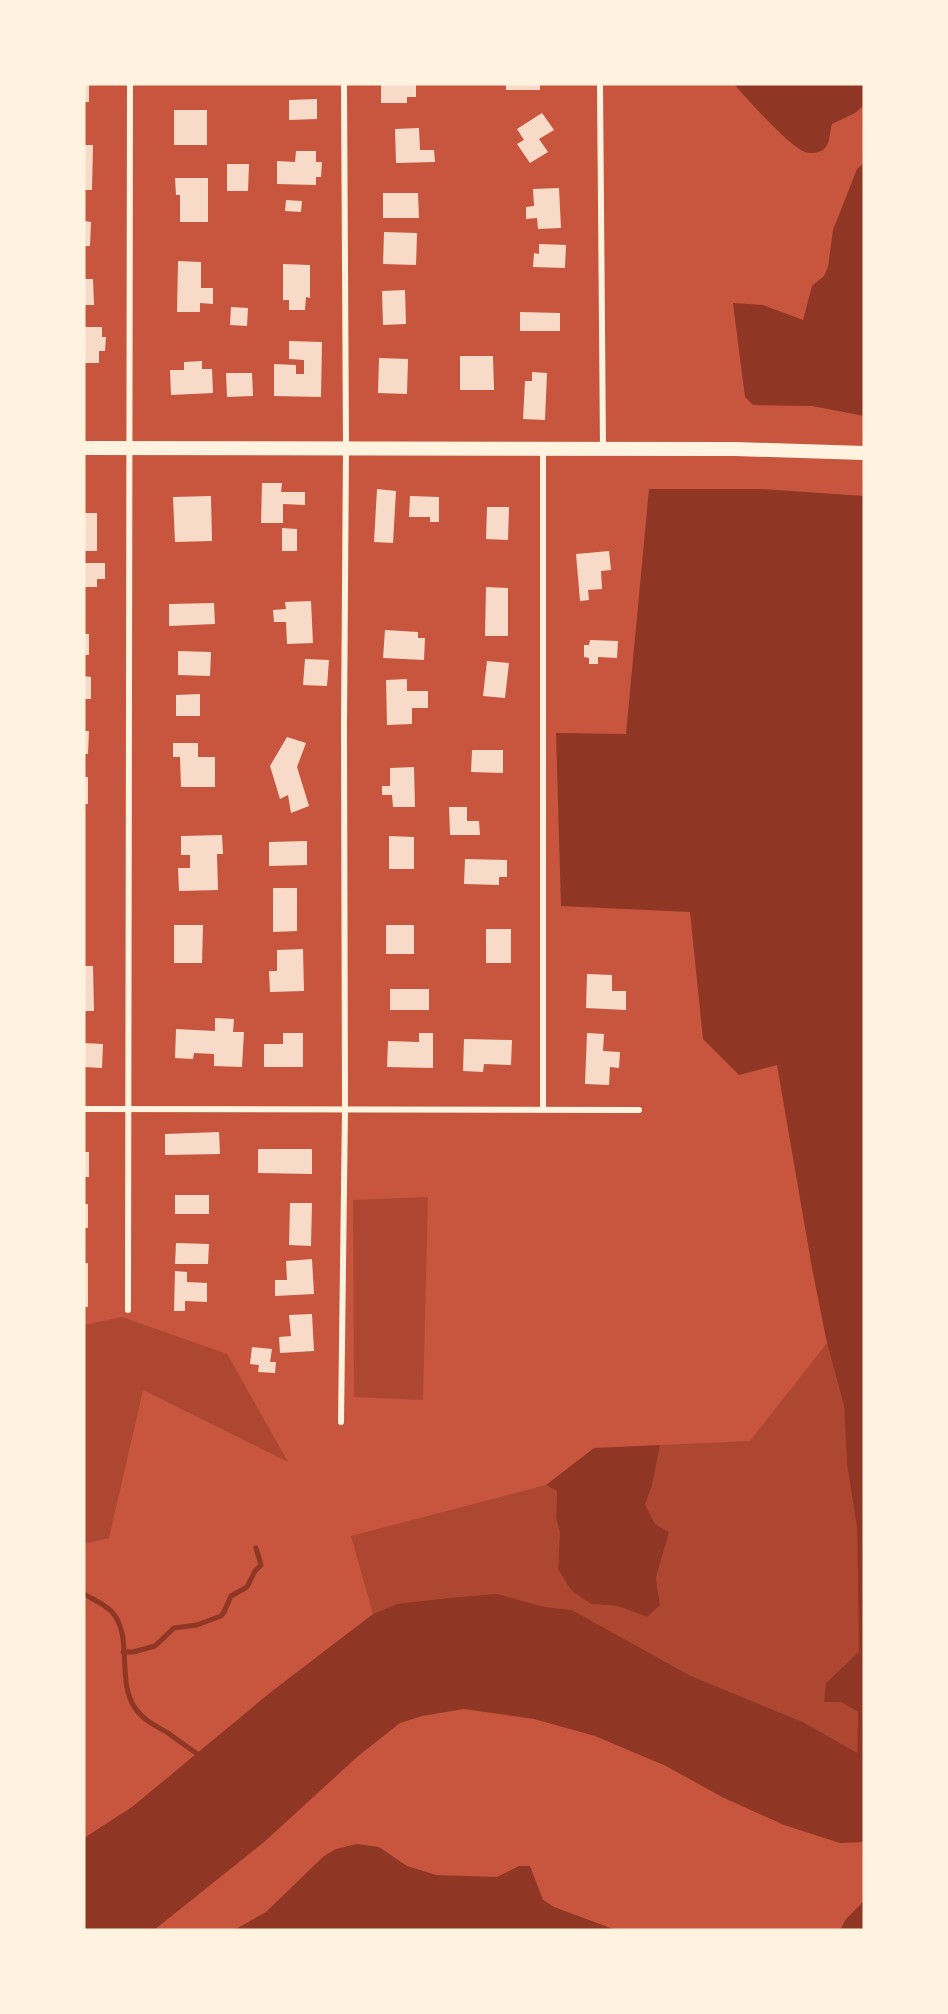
<svg xmlns="http://www.w3.org/2000/svg" width="948" height="2014" viewBox="0 0 948 2014" font-family="Rubik,sans-serif">
<style>
.green{fill:#ae4732}
.water{fill:#8f3625}
.lines{fill:none;stroke-linecap:round;stroke-linejoin:round}
.stream{stroke:#8f3625;stroke-width:5}
.building{fill:#f7dbc8}
.minor{stroke:#fff3e0;stroke-width:6}
.primary{stroke:#fff3e0;stroke-width:14}
</style>
<rect width="100%" height="100%" fill="#c8553d"/>
<g class="green">
<polygon points="428,1197 423,1400 354,1397 353,1200"/>
<polygon points="122,1317 227,1354 288,1462 143,1390 109,1538 84,1544 84,1325"/>
<polygon points="827,1343 844,1406 847,1464 857,1528 859,1653 826,1683 825,1702 841,1702 858,1712 857,1754 803,1722 691,1676 572,1610 448,1598 398,1604 373,1614 351,1536 546,1485 557,1491 556,1518 560,1532 558,1569 567,1584 572,1591 591,1604 618,1606 647,1617 660,1604 656,1578 669,1532 655,1524 645,1504 652,1486 660,1445 750,1441"/>
</g>
<g class="water">
<path d="M734,84H864V105L855,113L832,124C829,132 831,144 823,150C818,153 811,154 805,152C790,147 746,98 734,84Z"/>
<polygon points="864,163 864,416 812,406 753,405 745,397 733,303 763,305 803,320 812,286 824,276 828,267 833,230 857,169"/>
<polygon points="649,489 761,489 864,496 864,1842 840,1843 784,1825 722,1797 666,1766 595,1736 534,1719 464,1709 422,1716 400,1723 357,1757 263,1843 154,1930 84,1930 84,1838 132,1807 271,1692 373,1614 397,1604 448,1598 497,1594 544,1607 572,1610 691,1676 803,1722 857,1753 858,1712 841,1702 824,1702 826,1683 859,1652 857,1528 847,1464 844,1406 827,1343 812,1268 777,1065 739,1075 703,1039 690,912 561,906 556,733 626,734"/>
<polygon points="660,1445 652,1486 645,1504 655,1524 669,1532 656,1578 660,1605 647,1617 618,1606 591,1604 572,1591 567,1584 558,1569 560,1532 556,1518 557,1491 546,1485 594,1448"/>
<polygon points="357,1844 379,1847 407,1866 436,1875 497,1877 519,1866 530,1866 543,1900 554,1907 616,1930 234,1930 266,1912 324,1856 336,1849"/>
<polygon points="864,1901 864,1930 840,1930 846,1919"/>
</g>
<g class="lines">
<g class="stream">
<path d="M84,1594C92,1599 104,1604 111,1611C134,1634 116,1681 135,1708C143,1720 156,1726 168,1733C179,1741 190,1749 202,1757"/>
<polyline points="123,1652 133,1652 155,1646 174,1628 197,1625 221,1616 224,1612 231,1596 247,1587 255,1571 261,1565 256,1548"/>
</g>
</g>
<g class="building">
<rect x="84" y="84" width="5" height="18"/>
<polygon points="381,84 416,84 416,97 407,97 407,103 381,103"/>
<rect x="506" y="84" width="34" height="6"/>
<polygon points="317,99 317,119 289,120 289,100"/>
<rect x="174" y="110" width="33" height="35"/>
<polygon points="542,113 554,130 539,139 548,152 530,163 517,144 524,140 517,129"/>
<polygon points="419,128 420,150 434,150 435,162 396,163 395,129"/>
<polygon points="84,145 93,145 92,190 84,190"/>
<polygon points="296,151 316,151 316,162 322,162 321,177 316,177 316,185 277,184 277,161 295,162"/>
<polygon points="227,164 249,164 248,191 227,191"/>
<polygon points="175,178 208,178 208,222 180,222 180,195 176,195"/>
<polygon points="559,188 561,228 538,229 537,218 526,219 526,207 534,206 533,189"/>
<polygon points="383,193 418,193 419,218 383,218"/>
<polygon points="286,200 302,201 301,212 285,211"/>
<polygon points="84,221 91,222 90,246 84,246"/>
<polygon points="384,232 417,233 416,265 383,264"/>
<polygon points="539,244 566,245 565,268 533,267 534,253 539,254"/>
<polygon points="178,261 201,262 201,288 213,288 213,304 200,303 200,312 177,312"/>
<polygon points="283,264 310,265 310,298 306,297 305,310 289,310 289,300 283,300"/>
<polygon points="84,279 93,279 94,305 84,305"/>
<polygon points="405,290 406,324 383,325 382,291"/>
<polygon points="231,307 248,308 247,326 230,325"/>
<polygon points="520,312 560,313 560,331 520,331"/>
<polygon points="84,327 102,327 102,337 106,337 105,351 99,351 99,363 84,363"/>
<polygon points="289,341 322,342 321,397 274,396 274,364 296,365 296,374 304,374 304,360 289,359"/>
<polygon points="460,356 493,356 494,390 460,390"/>
<polygon points="379,358 408,359 407,394 378,393"/>
<polygon points="202,361 202,369 212,369 213,393 171,395 170,370 184,370 184,362"/>
<polygon points="532,372 547,373 545,420 523,419 525,381 532,381"/>
<polygon points="226,373 252,373 253,396 227,397"/>
<polygon points="262,483 282,483 281,492 305,492 305,505 283,504 283,523 261,523"/>
<polygon points="377,489 396,491 393,543 374,542"/>
<polygon points="211,496 212,541 175,542 173,497"/>
<polygon points="410,496 439,497 439,522 430,522 430,517 409,517"/>
<polygon points="487,507 509,507 508,540 486,539"/>
<rect x="84" y="513" width="13" height="38"/>
<polygon points="282,528 297,529 297,551 282,551"/>
<polygon points="609,551 611,570 601,571 602,589 588,590 589,600 580,601 576,554"/>
<polygon points="84,563 105,563 105,579 97,579 97,587 84,587"/>
<polygon points="486,587 508,588 508,636 485,636"/>
<polygon points="311,601 313,643 287,644 286,622 274,622 273,610 286,609 285,602"/>
<polygon points="214,603 215,624 169,626 169,604"/>
<polygon points="385,630 418,632 418,638 425,638 424,660 383,658"/>
<rect x="84" y="634" width="5" height="21"/>
<polygon points="590,640 618,641 617,658 598,657 598,664 589,664 589,658 584,657 584,645 589,645"/>
<polygon points="178,651 211,652 210,676 178,675"/>
<polygon points="305,659 329,660 327,686 303,685"/>
<polygon points="487,661 509,663 505,698 483,696"/>
<polygon points="84,676 91,677 91,699 84,699"/>
<polygon points="407,679 407,691 428,691 428,708 412,708 412,724 387,725 386,680"/>
<polygon points="200,694 200,716 176,716 176,695"/>
<polygon points="84,731 89,731 88,754 84,754"/>
<polygon points="287,737 306,743 297,767 309,806 291,813 288,795 280,799 270,766"/>
<polygon points="173,743 198,743 198,757 215,757 215,787 181,787 180,757 173,757"/>
<polygon points="472,750 503,750 503,773 471,772"/>
<polygon points="414,767 415,807 393,807 392,795 382,795 382,786 390,786 390,768"/>
<rect x="84" y="777" width="4" height="27"/>
<polygon points="449,807 467,807 467,821 479,821 480,835 450,835"/>
<polygon points="222,835 223,854 217,854 218,890 179,891 178,868 190,868 190,855 181,855 181,836"/>
<polygon points="389,836 414,837 414,869 389,869"/>
<polygon points="307,841 307,865 269,866 269,842"/>
<polygon points="465,859 507,860 507,877 499,877 499,885 464,884"/>
<polygon points="273,888 297,888 297,931 273,932"/>
<polygon points="174,925 203,925 202,963 174,963"/>
<rect x="386" y="925" width="28" height="29"/>
<rect x="486" y="929" width="25" height="34"/>
<polygon points="303,949 304,991 270,992 269,971 277,971 277,950"/>
<polygon points="84,966 93,966 94,1011 84,1011"/>
<polygon points="587,974 612,975 612,991 626,991 626,1010 586,1008"/>
<rect x="390" y="989" width="39" height="21"/>
<polygon points="215,1018 234,1019 233,1032 244,1032 242,1067 214,1066 214,1054 194,1053 193,1059 175,1058 176,1029 215,1031"/>
<polygon points="283,1033 303,1033 303,1067 264,1067 264,1044 283,1044"/>
<polygon points="419,1033 433,1033 433,1068 387,1067 388,1041 419,1042"/>
<polygon points="587,1033 604,1034 603,1051 620,1052 619,1068 610,1067 609,1085 585,1084"/>
<polygon points="464,1039 512,1040 511,1065 484,1064 483,1072 463,1071"/>
<polygon points="84,1043 103,1044 102,1068 84,1067"/>
<polygon points="219,1132 220,1154 165,1155 165,1134"/>
<polygon points="258,1149 312,1149 312,1174 258,1173"/>
<rect x="84" y="1152" width="5" height="25"/>
<rect x="175" y="1195" width="34" height="19"/>
<polygon points="290,1203 312,1203 311,1246 289,1245"/>
<rect x="84" y="1204" width="4" height="24"/>
<polygon points="176,1243 209,1244 208,1264 175,1264"/>
<polygon points="312,1259 314,1294 275,1296 275,1280 287,1280 286,1261"/>
<rect x="84" y="1263" width="4" height="44"/>
<polygon points="175,1271 187,1272 187,1282 207,1283 207,1302 185,1301 185,1311 174,1311"/>
<polygon points="312,1314 314,1351 280,1353 279,1337 291,1336 289,1315"/>
<polygon points="252,1347 272,1349 270,1362 276,1362 275,1373 258,1372 259,1365 250,1364"/>
</g>
<g class="lines">
<g class="minor">
<polyline points="600,84 603,449"/>
<polyline points="543,450 543,1109"/>
<polyline points="84,1109 639,1110"/>
<polyline points="128,1310 130,84"/>
<polyline points="341,1422 345,1110 344,727 346,448 344,84"/>
</g>
<polyline class="primary" points="84,448 735,449 864,453"/>
</g>
<rect width="948" height="2014" fill="none" stroke="#fff3e0" stroke-width="171"/>
</svg>
